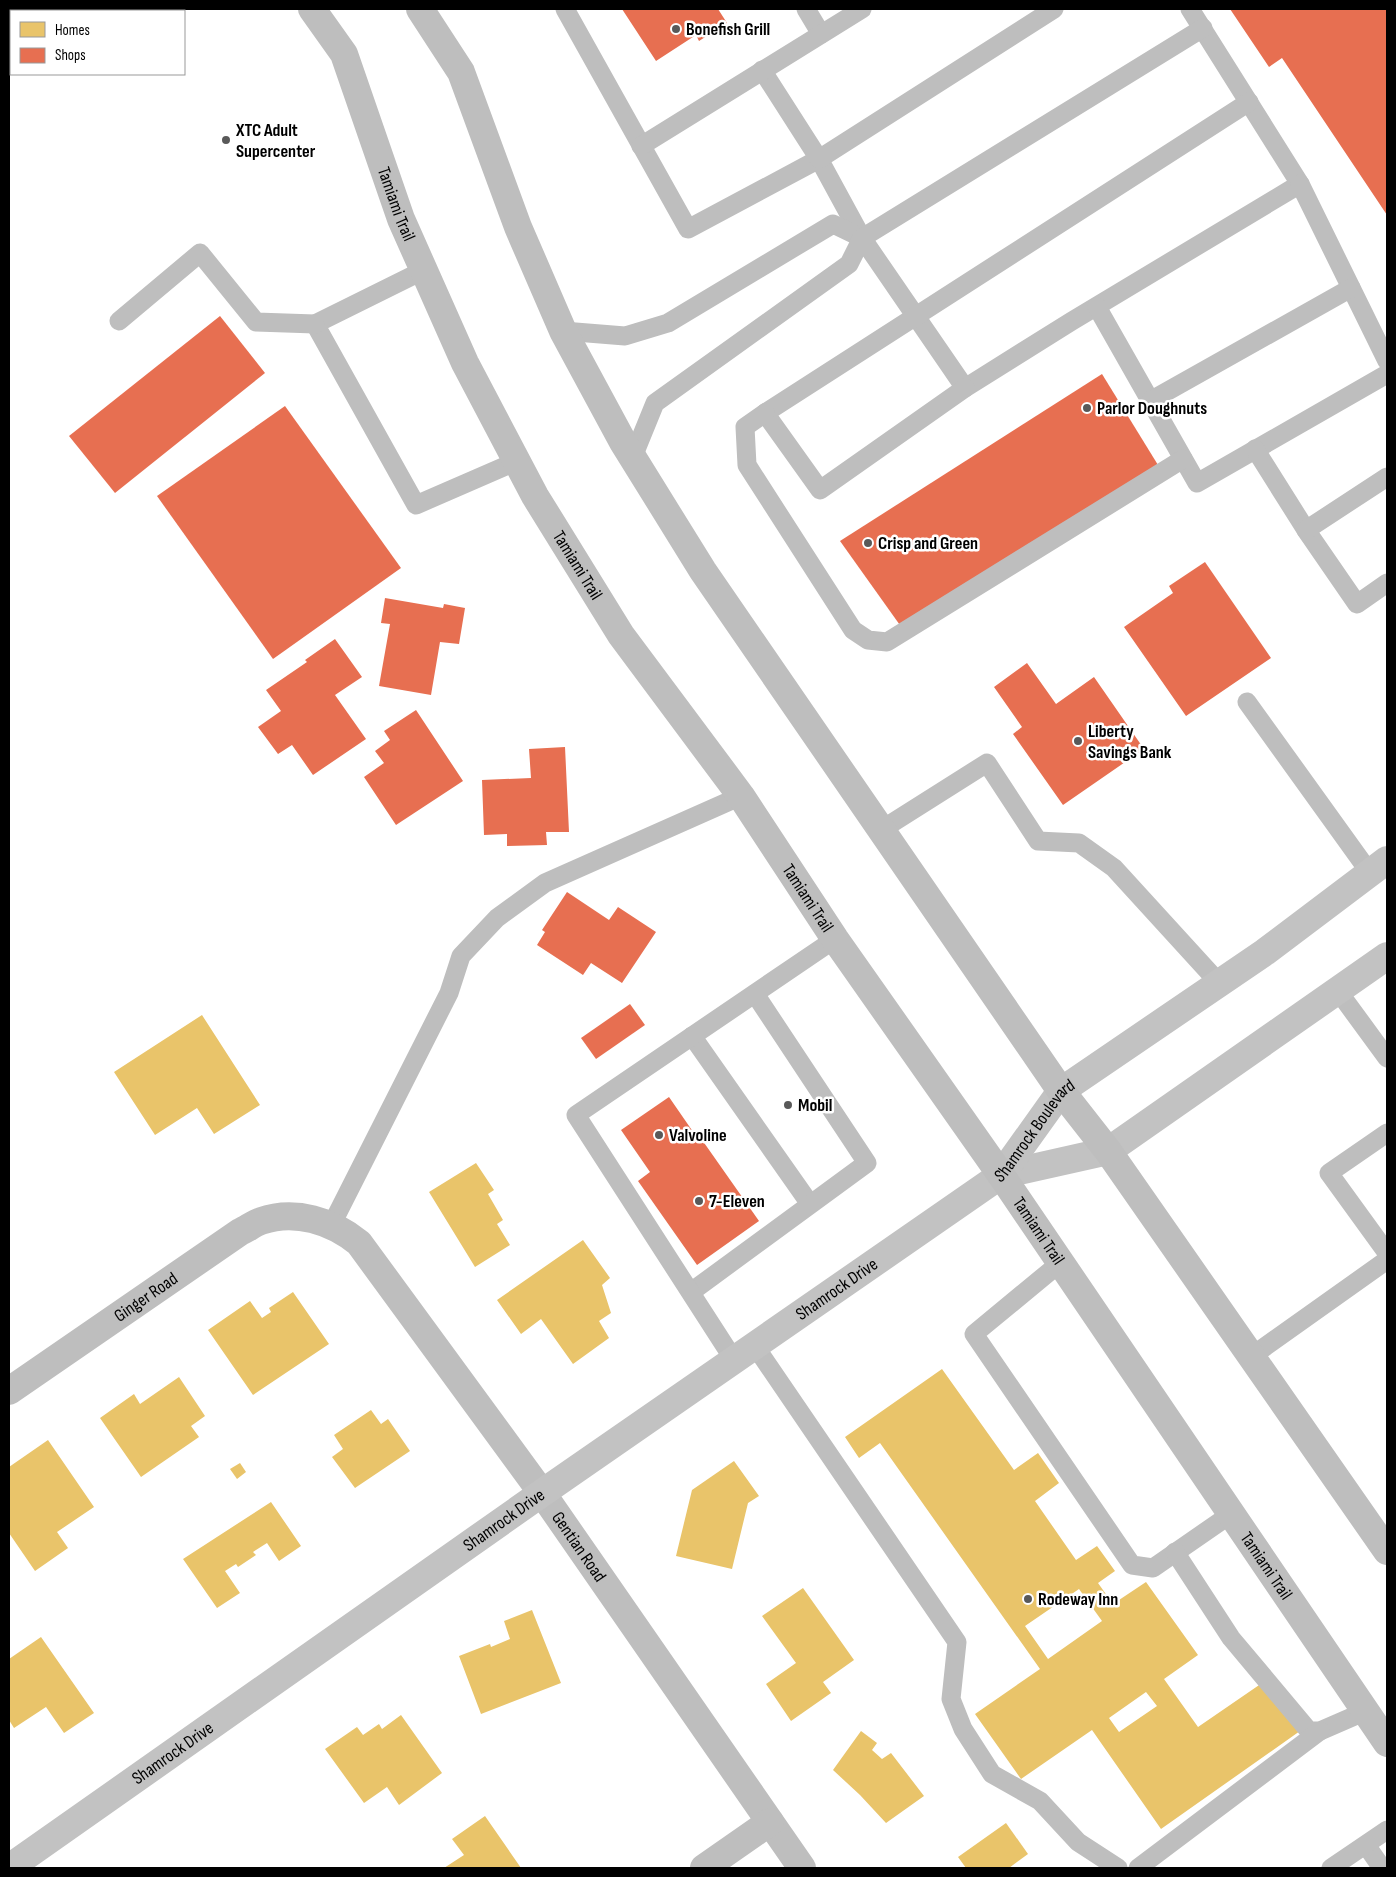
<svg xmlns="http://www.w3.org/2000/svg" width="1396" height="1877" viewBox="0 0 1396 1877" font-family="'Sofia Sans Condensed',sans-serif">
<style>
.homes{fill:#e9c46a;fill-rule:evenodd}
.shops{fill:#e76f51}
.lines{fill:none;stroke-linecap:round;stroke-linejoin:round}
.lane{stroke:#bebebe;stroke-width:19}
.street{stroke:#bebebe;stroke-width:28}
.secondary{stroke:#c2c2c2;stroke-width:28}
.primary{stroke:#bebebe;stroke-width:28}
.poi-dot{fill:#595959;stroke:#fff;stroke-width:2}
.labels{text-anchor:middle;dominant-baseline:central;stroke-width:5;stroke-linejoin:round;paint-order:stroke}
.poi-label{font-size:18px;font-weight:bold;fill:#000;stroke:#fff;text-anchor:start}
.street-label{font-size:18px;fill:#000;stroke:#fff}
</style>
<rect width="100%" height="100%" fill="#fff"/>
<g class="homes">
<polygon points="202,1015 260,1105 214,1134 197,1108 155,1135 114,1072"/>
<polygon points="476,1163 494,1190 488,1194 503,1220 497,1224 510,1245 475,1267 429,1192"/>
<polygon points="583,1240 610,1278 602,1285 611,1313 599,1321 609,1338 573,1364 541,1319 521,1334 497,1300"/>
<polygon points="293,1292 329,1344 253,1395 208,1330 250,1301 262,1318 271,1312 269,1308"/>
<path d="M942,1369L1014,1470L1038,1453L1059,1483L1035,1501L1076,1560L1097,1546L1115,1571L1098,1583L1113,1604L1146,1582L1198,1655L1164,1679L1198,1727L1265,1681L1300,1731L1161,1829L1092,1730L1021,1779L975,1714L1040,1669L880,1443L859,1458L845,1437ZM1079,1589L1102,1621L1048,1659L1025,1626ZM1146,1692L1157,1706L1119,1732L1109,1718Z"/>
<polygon points="179,1377 205,1416 191,1426 199,1437 141,1477 100,1418 134,1394 140,1404"/>
<polygon points="371,1410 381,1424 388,1419 410,1451 355,1488 332,1457 343,1449 334,1435"/>
<polygon points="48,1440 94,1507 57,1532 68,1548 35,1571 9,1533 9,1467"/>
<polygon points="734,1461 759,1496 748,1503 732,1569 676,1556 692,1490"/>
<polygon points="240,1463 246,1472 237,1479 230,1469"/>
<polygon points="271,1502 301,1546 279,1561 267,1543 253,1552 256,1555 238,1567 236,1564 225,1571 240,1593 217,1608 183,1559"/>
<polygon points="803,1588 854,1660 823,1682 831,1693 791,1721 766,1684 796,1663 762,1616"/>
<polygon points="532,1610 561,1683 481,1714 459,1656 490,1644 491,1647 510,1639 504,1621"/>
<polygon points="41,1637 94,1713 64,1733 46,1707 14,1728 9,1720 9,1659"/>
<polygon points="401,1715 442,1773 399,1805 387,1787 364,1803 325,1749 357,1727 363,1735 379,1724 382,1729"/>
<polygon points="861,1731 877,1743 872,1750 882,1759 891,1753 924,1796 886,1823 860,1795 833,1770"/>
<polygon points="485,1816 521,1868 444,1868 464,1855 452,1839"/>
<polygon points="1006,1823 1028,1854 1009,1868 966,1868 958,1857"/>
</g>
<g class="shops">
<polygon points="622,9 718,9 727,23 699,41 696,35 656,61"/>
<polygon points="1230,9 1387,9 1387,215 1282,58 1269,67"/>
<polygon points="220,316 265,373 115,493 69,436"/>
<polygon points="1102,374 1158,465 902,628 840,541"/>
<polygon points="285,406 401,568 273,659 157,496"/>
<polygon points="1205,562 1271,658 1186,716 1124,627 1173,593 1169,586"/>
<polygon points="385,598 443,608 444,604 465,608 459,644 440,642 431,695 379,686 390,624 381,623"/>
<polygon points="335,639 362,677 335,695 366,739 313,775 292,745 278,754 258,727 281,711 266,690 307,662 305,660"/>
<polygon points="1027,663 1056,704 1094,677 1144,749 1063,805 1013,734 1022,727 994,687"/>
<polygon points="416,710 463,781 396,825 364,777 384,763 375,751 390,740 384,731"/>
<polygon points="565,747 569,832 546,832 547,845 507,846 507,834 484,835 482,780 531,778 529,749"/>
<polygon points="567,892 609,920 618,907 656,932 622,983 591,963 583,975 537,945 545,932 542,930"/>
<polygon points="630,1004 645,1025 596,1059 581,1038"/>
<polygon points="669,1097 698,1139 700,1137 759,1221 697,1265 638,1181 650,1172 621,1130"/>
</g>
<g class="lines">
<g class="lane">
<polyline points="565,9 688,229 819,159 862,238 965,388 1072,321 1300,184 1190,9"/>
<polyline points="806,9 821,34"/>
<polyline points="762,70 819,159 1054,9"/>
<polyline points="641,146 862,9"/>
<polyline points="1300,184 1387,361"/>
<polyline points="424,270 315,324 416,505 517,461"/>
<polyline points="1097,307 1197,483 1387,374"/>
<polyline points="119,321 200,253 256,322 315,324"/>
<polyline points="563,331 625,336 668,323 833,224 862,238"/>
<polyline points="965,388 820,490 765,413 1249,102"/>
<polyline points="1150,401 1351,288"/>
<polyline points="765,413 745,427 747,465 853,630 868,640 887,642 1183,459"/>
<polyline points="1255,449 1306,530 1357,604 1387,583"/>
<polyline points="633,457 655,403 849,264 862,238 1203,28"/>
<polyline points="1306,530 1387,477"/>
<polyline points="1247,702 1370,873"/>
<polyline points="881,830 987,763 1038,841 1079,843 1114,868 1219,983"/>
<polyline points="1338,991 1387,1058"/>
<polyline points="692,1036 810,1204"/>
<polyline points="1387,1133 1329,1173 1387,1253"/>
<polyline points="331,1226 449,993 461,956 497,918 545,883 741,796"/>
<polyline points="1060,1263 974,1334 1132,1565 1153,1568 1231,1514"/>
<polyline points="691,1292 867,1163 755,994"/>
<polyline points="755,1346 957,1642 951,1699 963,1729 992,1774 1040,1801 1078,1842 1118,1868"/>
<polyline points="1252,1356 1387,1260"/>
<polyline points="734,1360 576,1115 835,939"/>
<polyline points="1175,1552 1231,1638 1309,1731 1320,1731 1366,1711"/>
<polyline points="1366,1845 1382,1868"/>
<polyline points="1138,1868 1320,1731"/>
<polyline points="1331,1868 1387,1830"/>
</g>
<g class="street">
<path id="s1" d="M9,1391L240,1232C247,1229 253,1224 261,1221C295,1209 332,1221 359,1243L542,1493L802,1868"/>
<polyline points="704,1868 770,1822"/>
</g>
<g class="secondary">
<polyline points="1001,1175 1108,1151 1387,956"/>
<path id="s2" d="M9,1868L542,1493L1001,1175L1061,1091L1265,952L1387,860"/>
</g>
<g class="primary">
<path id="s3" d="M312,9L344,54L401,219L465,363L535,496L621,635L741,796L835,939L1001,1175L1387,1743"/>
<polyline points="420,9 461,72 518,227 563,331 623,442 703,571 1061,1091 1108,1151 1387,1551"/>
</g>
</g>
<g class="poi-dot">
<circle cx="676" cy="29" r="5"/>
<circle cx="226" cy="140" r="5"/>
<circle cx="1087" cy="408" r="5"/>
<circle cx="868" cy="543" r="5"/>
<circle cx="1078" cy="741" r="5"/>
<circle cx="788" cy="1105" r="5"/>
<circle cx="659" cy="1135" r="5"/>
<circle cx="699" cy="1201" r="5"/>
<circle cx="1028" cy="1599" r="5"/>
</g>
<g class="labels">
<g class="poi-label">
<text x="686" y="29">Bonefish Grill</text>
<text x="236" y="130">XTC Adult<tspan x="236" dy="21">Supercenter</tspan></text>
<text x="1097" y="408">Parlor Doughnuts</text>
<text x="878" y="543">Crisp and Green</text>
<text x="1088" y="731">Liberty<tspan x="1088" dy="21">Savings Bank</tspan></text>
<text x="798" y="1105">Mobil</text>
<text x="669" y="1135">Valvoline</text>
<text x="709" y="1201">7-Eleven</text>
<text x="1038" y="1599">Rodeway Inn</text>
</g>
<g class="street-label">
<text stroke="none"><textPath href="#s3" startOffset="214">Tamiami Trail</textPath></text>
<text stroke="none"><textPath href="#s3" startOffset="619">Tamiami Trail</textPath></text>
<text stroke="none"><textPath href="#s3" startOffset="1024">Tamiami Trail</textPath></text>
<text stroke="none"><textPath href="#s2" startOffset="1266">Shamrock Boulevard</textPath></text>
<text stroke="none"><textPath href="#s3" startOffset="1429">Tamiami Trail</textPath></text>
<text stroke="none"><textPath href="#s2" startOffset="1010">Shamrock Drive</textPath></text>
<text stroke="none"><textPath href="#s1" startOffset="166">Ginger Road</textPath></text>
<text stroke="none"><textPath href="#s2" startOffset="605">Shamrock Drive</textPath></text>
<text stroke="none"><textPath href="#s1" startOffset="784">Gentian Road</textPath></text>
<text stroke="none"><textPath href="#s3" startOffset="1834">Tamiami Trail</textPath></text>
<text stroke="none"><textPath href="#s2" startOffset="200">Shamrock Drive</textPath></text>
</g>
</g>
<rect width="1396" height="1877" fill="none" stroke="#000000" stroke-width="20"/>
<rect x="10" y="10" width="175" height="65" fill="#ffffff" stroke="#999999"/>
<rect x="20" y="22" width="25" height="15" fill="#e9c46a" stroke="#999999"/>
<text x="55" y="35" font-size="15" fill="#000000">Homes</text>
<rect x="20" y="48" width="25" height="15" fill="#e76f51" stroke="#999999"/>
<text x="55" y="60" font-size="15" fill="#000000">Shops</text>
</svg>
